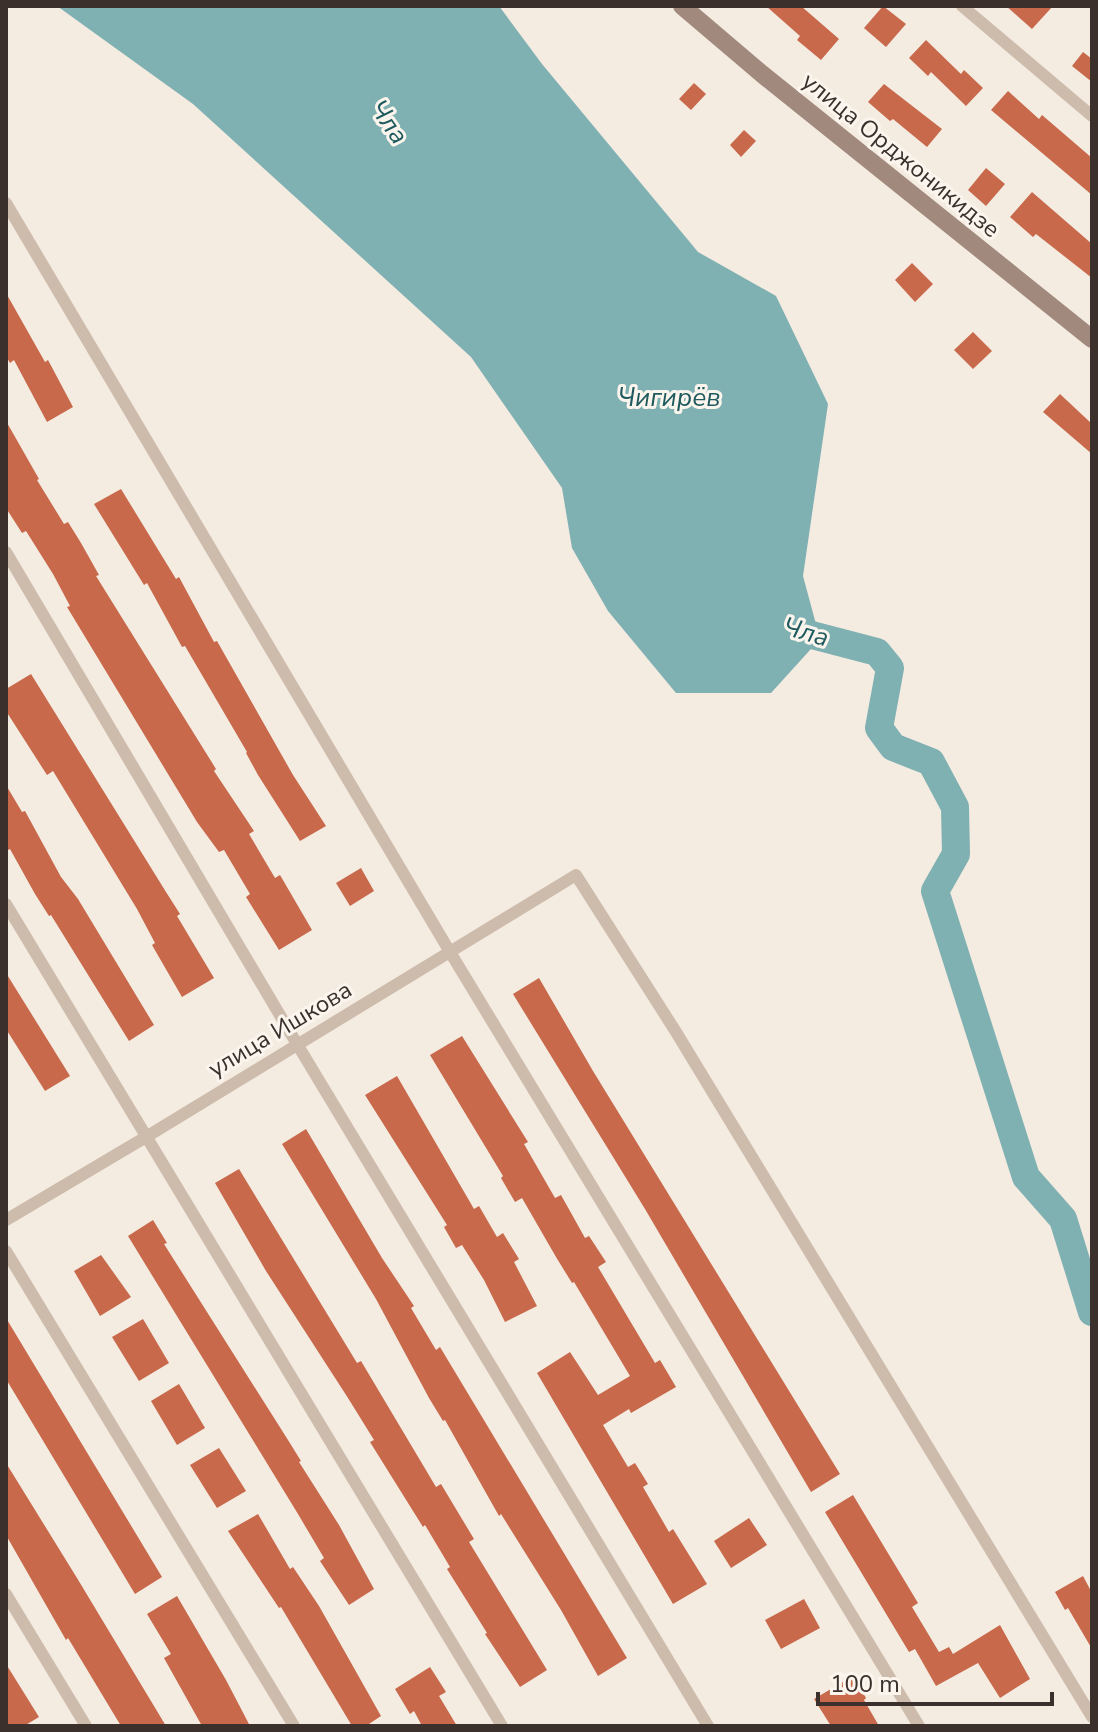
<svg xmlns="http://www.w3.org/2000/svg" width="1098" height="1732" viewBox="0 0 1098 1732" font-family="'Nunito Sans',sans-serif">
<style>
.water{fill:#7fb0b2}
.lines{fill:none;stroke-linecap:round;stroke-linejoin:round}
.river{stroke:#7fb0b2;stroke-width:28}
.building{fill:#c8694b}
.street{stroke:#cdbbac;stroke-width:12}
.secondary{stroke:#a18a7d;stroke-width:18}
.labels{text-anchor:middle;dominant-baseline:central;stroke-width:6;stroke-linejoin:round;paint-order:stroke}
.street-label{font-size:24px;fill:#3b302b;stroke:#fbf5ee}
.water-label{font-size:26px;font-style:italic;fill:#1f5a5e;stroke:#fbf5ee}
</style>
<rect width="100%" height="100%" fill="#f4ebe1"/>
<polygon class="water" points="57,6 499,6 542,64 698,252 776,296 828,404 803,576 820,639 771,693 676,693 608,611 572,548 562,488 471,357 193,104"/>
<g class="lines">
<polyline class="river" points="785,628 877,652 890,668 879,728 893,747 931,762 955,807 956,854 935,891 1026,1177 1063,1219 1092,1312"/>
</g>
<g class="building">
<polygon points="766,6 801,6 839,39 821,60 797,40 800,36"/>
<polygon points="883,6 906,24 886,47 864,28"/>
<polygon points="1006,6 1053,6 1032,29"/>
<polygon points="926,40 961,74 964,70 983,88 966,106 931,72 928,76 909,58"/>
<polygon points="1083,52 1092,59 1092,82 1072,66"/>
<polygon points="694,83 706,94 691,110 679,99"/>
<polygon points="884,84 942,129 927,147 893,119 890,121 868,102"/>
<polygon points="1008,91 1039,119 1042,115 1092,158 1092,195 991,110"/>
<polygon points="744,130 756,141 741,157 730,145"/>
<polygon points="986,168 1005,184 986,206 968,190"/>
<polygon points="1032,192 1092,244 1092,278 1036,234 1033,237 1010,217"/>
<polygon points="912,263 933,284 915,302 895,280"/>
<polygon points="6,293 45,362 48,360 73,407 47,422 14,360 10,363 6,356"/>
<polygon points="973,332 992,351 973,369 954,350"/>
<polygon points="1060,394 1092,424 1092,454 1043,412"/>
<polygon points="6,421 39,479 37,480 64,524 68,522 81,543 99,575 96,576 216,769 214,771 254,831 249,834 275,878 280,875 312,930 279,950 246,897 250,894 224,850 219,852 197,822 67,607 70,606 53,574 26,531 22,533 6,508"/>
<polygon points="121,489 176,579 179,577 214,642 217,641 293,775 326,826 300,841 258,775 246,753 247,752 185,646 182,647 147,583 144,585 94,504"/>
<polygon points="31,674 166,892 180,914 177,916 214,978 182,997 152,945 155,943 137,909 53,771 47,775 6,711 6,689"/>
<polygon points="6,785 22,812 25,811 61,877 78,899 154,1025 129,1041 51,915 49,916 35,894 10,849 6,851"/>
<polygon points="361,868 374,891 350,906 336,883"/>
<polygon points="6,973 70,1076 45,1091 6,1029"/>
<polygon points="539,978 593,1071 840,1474 811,1492 645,1209 513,994"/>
<polygon points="462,1036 528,1142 524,1144 555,1198 561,1195 585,1238 589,1236 606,1262 598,1267 655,1363 660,1360 676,1387 631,1413 629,1409 603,1425 628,1467 635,1463 648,1484 643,1487 669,1532 673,1529 707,1584 673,1604 537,1373 570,1352 598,1395 630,1376 574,1282 572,1283 556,1257 522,1198 515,1202 501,1178 503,1176 430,1055"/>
<polygon points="397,1076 474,1209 479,1206 497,1237 503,1233 519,1259 514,1262 537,1306 505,1322 484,1280 462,1245 456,1248 444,1227 447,1225 365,1095"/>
<polygon points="306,1129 382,1258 414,1306 411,1308 436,1350 440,1347 627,1658 598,1676 561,1610 501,1514 499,1516 445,1420 443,1421 429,1398 376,1299 282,1144"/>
<polygon points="239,1169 357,1363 361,1361 436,1487 441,1484 474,1539 469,1542 547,1670 520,1687 485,1634 487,1633 447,1569 450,1567 425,1525 423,1527 370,1442 374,1440 348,1398 266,1271 215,1183"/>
<polygon points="153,1220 167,1243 164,1244 288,1440 301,1461 299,1462 339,1525 374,1589 349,1605 320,1561 324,1558 298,1514 128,1236"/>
<polygon points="101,1255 131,1297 100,1316 74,1271"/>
<polygon points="6,1318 162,1577 135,1594 6,1379"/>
<polygon points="143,1319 169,1363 139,1381 112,1337"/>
<polygon points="179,1384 205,1428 177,1445 151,1401"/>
<polygon points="219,1448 246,1491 217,1508 190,1465"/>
<polygon points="6,1463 77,1578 166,1726 121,1726 68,1638 66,1640 6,1535"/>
<polygon points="853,1495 918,1603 912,1607 939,1652 949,1647 953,1654 1000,1625 1030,1679 1000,1698 978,1663 936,1686 915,1649 909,1652 825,1512"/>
<polygon points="258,1514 290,1569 293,1567 319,1606 381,1716 366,1726 352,1726 281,1607 279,1608 228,1531"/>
<polygon points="749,1518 767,1545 731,1568 714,1541"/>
<polygon points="1083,1576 1092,1593 1092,1649 1068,1608 1065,1610 1055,1592"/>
<polygon points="177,1596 226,1680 250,1726 202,1726 164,1658 171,1654 147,1614"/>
<polygon points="804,1599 820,1628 781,1649 765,1620"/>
<polygon points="6,1664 39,1717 24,1726 6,1726"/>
<polygon points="430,1667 446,1692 439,1696 457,1726 422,1726 414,1711 410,1714 395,1689"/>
<polygon points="853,1676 866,1698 864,1700 879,1726 831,1726 814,1699"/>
</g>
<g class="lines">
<g class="street">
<polyline points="962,6 1092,116"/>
<polyline points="6,203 450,952 919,1726"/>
<polyline points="6,552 297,1044 708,1726"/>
<polyline points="6,904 502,1726"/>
<polyline points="6,1220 146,1137 576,875 676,1032 1092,1717"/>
<polyline points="6,1251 294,1726"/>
<polyline points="6,1594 86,1726"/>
</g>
<polyline class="secondary" points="682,6 762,74 1092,339"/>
</g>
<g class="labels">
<g class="street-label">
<text transform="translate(901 155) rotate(39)">улица Орджоникидзе</text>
<text transform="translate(280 1029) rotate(-31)">улица Ишкова</text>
</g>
<g class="water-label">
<text transform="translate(389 122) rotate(55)">Чла</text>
<text x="669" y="397">Чигирёв</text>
<text transform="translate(806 632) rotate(16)">Чла</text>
</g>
</g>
<rect width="1098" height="1732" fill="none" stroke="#3b302b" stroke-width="16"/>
<path d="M818 1692v12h234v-12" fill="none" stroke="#3b302b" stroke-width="4"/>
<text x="830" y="1692" font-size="24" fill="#3b302b" stroke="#fbf5ee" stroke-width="6" paint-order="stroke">100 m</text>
</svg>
